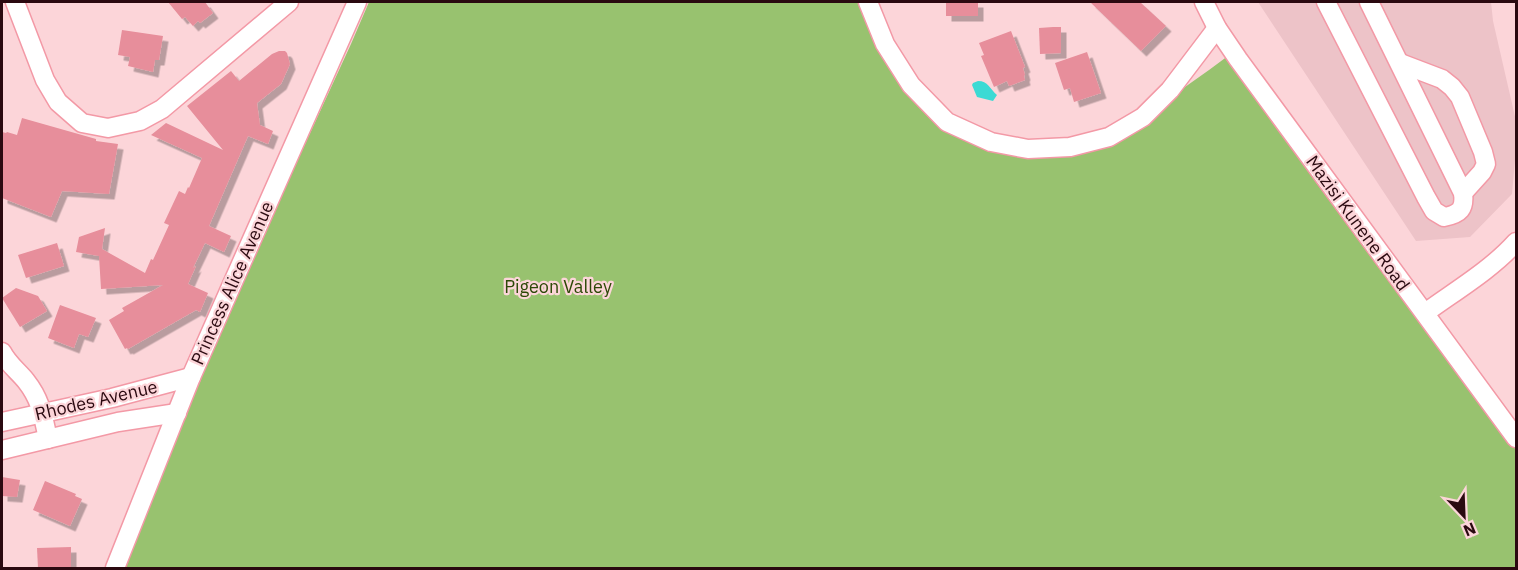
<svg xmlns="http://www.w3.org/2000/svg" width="1518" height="570" viewBox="0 0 1518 570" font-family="'IBM Plex Sans',sans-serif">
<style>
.built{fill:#edc3c8}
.green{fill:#98c26f}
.water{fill:#3bdad4}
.building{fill:#e78e9b;filter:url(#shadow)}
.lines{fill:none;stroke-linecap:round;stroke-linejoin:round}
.minor-casing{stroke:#f399a6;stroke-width:21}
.minor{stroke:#fff;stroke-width:18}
.labels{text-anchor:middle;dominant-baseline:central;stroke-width:4.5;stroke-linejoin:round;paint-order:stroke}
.street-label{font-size:18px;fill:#2a0910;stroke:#fcd5d9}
.park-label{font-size:18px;fill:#2c4806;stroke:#fcd5d9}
</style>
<defs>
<filter id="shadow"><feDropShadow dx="5.5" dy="5.5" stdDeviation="0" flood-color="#0004"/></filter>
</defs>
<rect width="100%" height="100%" fill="#fcd5d9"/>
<polygon class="built" points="1258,2 1491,2 1493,21 1516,121 1516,149 1512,194 1470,237 1416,241"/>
<polygon class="green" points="369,2 872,2 875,12 929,100 957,122 995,140 1069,143 1119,128 1161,104 1209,70 1236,50 1516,439 1516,568 122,568 198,377 351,44"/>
<path class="water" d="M978,81C988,81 990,89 997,95L993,101L977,97L972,85L973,83Z"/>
<g class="building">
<polygon points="168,2 205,2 213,13 200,23 198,21 193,26 185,17 182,19"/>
<rect x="946" y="2" width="32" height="14"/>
<polygon points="1090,2 1140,2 1166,26 1141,51"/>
<polygon points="1053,27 1061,27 1061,53 1040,54 1039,28"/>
<polygon points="122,30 163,36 159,60 155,60 153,72 128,66 130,57 118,55"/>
<polygon points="1011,31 1025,67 1023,68 1025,75 1024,76 1025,80 1009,86 1007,81 994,87 981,56 984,55 979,43"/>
<polygon points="279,51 285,51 287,53 290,64 281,84 257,103 260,125 273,131 268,144 248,136 209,226 231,236 224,252 205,243 193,268 196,266 188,284 208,293 200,312 196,310 128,349 127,348 125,349 109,320 124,311 122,308 163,285 101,289 99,256 76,252 79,237 105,228 102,249 145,273 151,259 153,260 169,225 164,223 179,191 185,194 188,187 189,188 202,158 151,135 166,123 223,150 187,106 231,71 239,81 272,54"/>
<polygon points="1087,52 1101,93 1074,102 1070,88 1064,90 1055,63"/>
<polygon points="22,118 96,139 96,141 118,144 109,194 62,191 51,217 2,198 2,132 6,133 7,132 17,135"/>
<polygon points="57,243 64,266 26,278 18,255"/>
<polygon points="16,288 38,296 47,311 20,327 2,298"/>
<polygon points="60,305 96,318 88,337 79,334 74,348 48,338"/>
<polygon points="2,477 20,480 17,497 2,496"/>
<polygon points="45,481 76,494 75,496 82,499 70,526 33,510"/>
<polygon points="71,547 71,568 38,568 37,548"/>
</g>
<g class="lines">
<g class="minor-casing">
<g id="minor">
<polyline points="15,2 45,80 58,102 82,123 108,128 140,121 162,109 289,2"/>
<polyline points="868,2 885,44 911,85 947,122 991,142 1028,149 1070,147 1109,137 1143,117 1170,90 1217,28"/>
<polyline points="1204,2 1217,28 1238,59 1516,438"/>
<path d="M1326,2L1426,197L1434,211L1444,217C1460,214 1465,209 1463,193L1369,2"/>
<polyline points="1400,63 1442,79 1452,87 1460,97 1483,152 1486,164 1482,172 1463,193"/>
<path d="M1425,313C1455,291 1491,270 1516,242"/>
<path d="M2,352C8,364 18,371 26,381C41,400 43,416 48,439"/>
<polyline points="2,422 112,398 191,377"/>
<polyline points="2,450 118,422 177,413"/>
<polyline points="115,568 191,377 357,2"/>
</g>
</g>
<use href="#minor" class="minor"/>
</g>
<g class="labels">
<g class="street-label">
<text transform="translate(1358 223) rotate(54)">Mazisi Kunene Road</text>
<text transform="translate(232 283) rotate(-66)">Princess Alice Avenue</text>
<text transform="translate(96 400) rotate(-13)">Rhodes Avenue</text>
</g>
<g class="park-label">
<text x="558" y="286">Pigeon Valley</text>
</g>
</g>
<rect width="1518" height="570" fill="none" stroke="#2a0910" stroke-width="6"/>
<g transform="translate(1464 516) rotate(157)" stroke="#fcd5d9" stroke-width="4.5" paint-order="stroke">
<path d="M0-4.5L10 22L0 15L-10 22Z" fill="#2a0910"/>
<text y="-9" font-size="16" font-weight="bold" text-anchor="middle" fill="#2a0910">N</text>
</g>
</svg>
